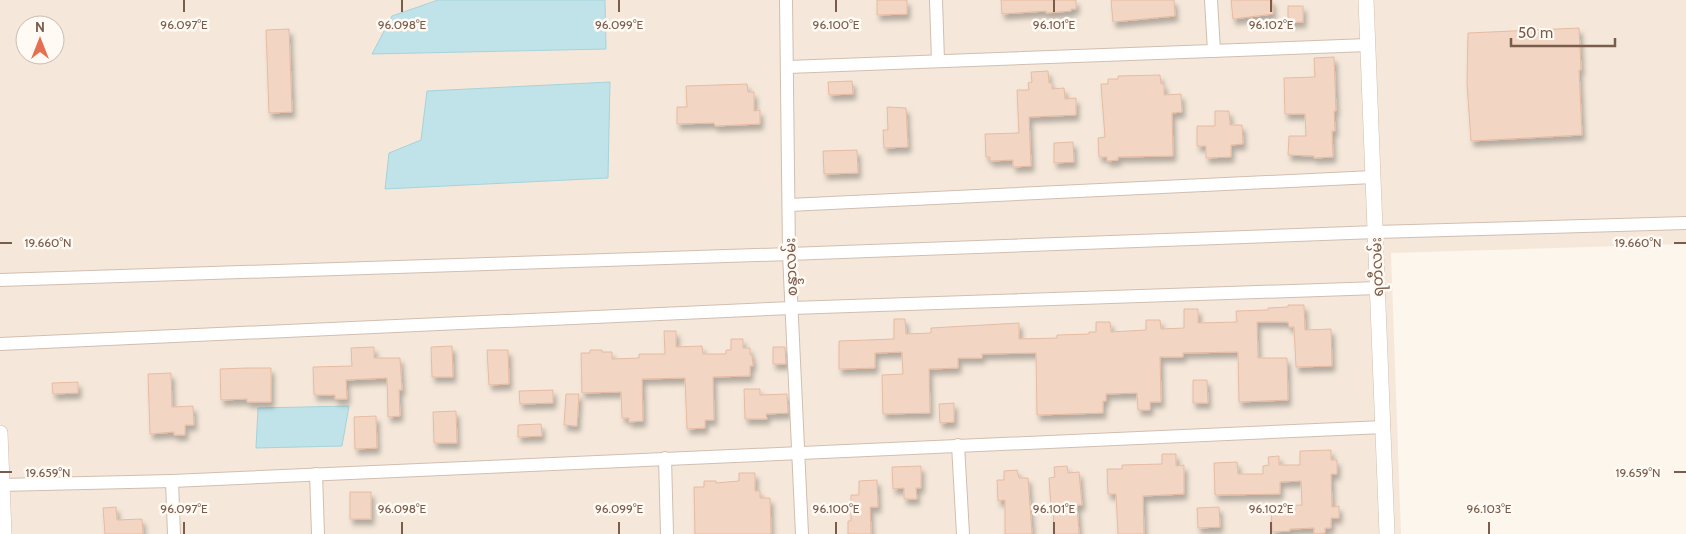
<svg xmlns="http://www.w3.org/2000/svg" width="1686" height="534" viewBox="0 0 1686 534" font-family="Cabin,'Noto Sans Myanmar',sans-serif">
<style>
.residential{fill:#f5e8da;fill-rule:evenodd}
.water{fill:#bfe3e8;stroke:#a5d3da}
.building{fill:#f3d5c3;stroke:#e6bba3;filter:url(#shadow)}
.lines{fill:none;stroke-linecap:round;stroke-linejoin:round}
.minor-casing{stroke:#d1beb0;stroke-width:14}
.tertiary-casing{stroke:#d1beb0;stroke-width:16}
.minor{stroke:#fff;stroke-width:12}
.tertiary{stroke:#fff;stroke-width:15}
.ticks{fill:none;stroke:#7a5c4d;stroke-width:2}
.labels{text-anchor:middle;dominant-baseline:central;stroke-width:5;stroke-linejoin:round;paint-order:stroke}
.street-label{font-size:15px;fill:#7a5c4d;stroke:#fffaf3}
.ticks-label{font-size:12px;text-anchor:middle;fill:#7a5c4d;stroke:#fffaf3;stroke-width:5;stroke-linejoin:round;paint-order:stroke}
</style>
<defs>
<filter id="shadow"><feDropShadow dx="3" dy="5.5" stdDeviation="2.5" flood-color="#0004"/></filter>
</defs>
<rect width="100%" height="100%" fill="#fdf6ec"/>
<path class="residential" d="M0,0H1686V244L1391,253L1401,534H0ZM25,25H55V55H25Z"/>
<g class="water">
<polygon points="438,0 605,0 606,49 372,54 392,16"/>
<polygon points="610,82 608,178 385,189 389,153 421,140 427,91"/>
<polygon points="349,406 342,446 256,448 258,408"/>
</g>
<g class="building">
<polygon points="877,0 907,0 907,14 877,15"/>
<polygon points="1001,0 1076,0 1076,9 1071,9 1071,11 1046,13 1046,11 1002,14"/>
<polygon points="1111,0 1174,0 1175,16 1113,22"/>
<polygon points="1231,0 1272,0 1273,14 1233,19"/>
<rect x="1288" y="6" width="15" height="16"/>
<polygon points="1579,28 1581,70 1579,70 1582,135 1471,141 1467,83 1468,33"/>
<polygon points="289,29 292,112 269,113 266,30"/>
<polygon points="1334,57 1336,111 1334,111 1335,131 1332,131 1333,157 1314,158 1314,156 1288,155 1289,136 1306,136 1305,114 1285,114 1284,78 1315,77 1314,58"/>
<polygon points="1048,71 1049,83 1052,83 1052,89 1064,88 1065,99 1076,98 1076,115 1029,117 1031,166 1013,167 1013,160 990,161 990,157 986,157 985,134 1019,133 1017,90 1029,90 1028,83 1032,82 1031,72"/>
<polygon points="1160,75 1161,84 1164,84 1164,95 1181,94 1182,112 1172,113 1173,156 1118,157 1118,160 1107,161 1107,157 1099,157 1098,138 1105,137 1101,84 1108,84 1108,79 1118,79 1118,76"/>
<polygon points="852,81 853,94 829,95 828,82"/>
<polygon points="747,84 748,92 754,92 754,111 760,110 760,124 715,126 714,123 677,124 677,107 687,107 686,86"/>
<polygon points="887,107 906,108 908,147 884,148 883,130 888,130"/>
<polygon points="1215,111 1229,111 1230,125 1242,125 1243,144 1231,145 1231,157 1206,158 1206,146 1197,146 1197,126 1215,126"/>
<polygon points="1073,142 1074,162 1054,163 1054,143"/>
<polygon points="857,150 858,173 824,174 823,151"/>
<polygon points="1288,305 1304,305 1305,330 1331,329 1332,366 1296,367 1294,327 1289,327 1288,322 1257,322 1258,358 1287,358 1288,400 1239,402 1238,352 1183,353 1183,357 1160,357 1161,402 1150,402 1150,410 1138,410 1137,393 1106,394 1106,401 1103,401 1103,413 1037,415 1036,353 982,354 982,358 958,358 958,368 929,369 930,413 883,414 882,375 903,374 902,352 875,353 875,368 839,369 839,341 894,339 894,319 905,319 906,334 931,333 931,328 1019,323 1019,339 1057,338 1057,335 1089,334 1089,332 1096,332 1096,322 1110,322 1111,332 1146,330 1146,320 1160,320 1161,329 1184,328 1184,309 1198,309 1198,323 1237,322 1236,311 1268,310 1268,308 1288,307"/>
<polygon points="664,331 676,331 676,347 702,346 703,354 726,354 726,350 731,350 731,339 743,339 743,348 750,348 750,355 752,355 753,366 750,366 750,376 713,377 714,420 705,420 705,428 687,429 685,378 642,379 643,421 629,422 629,418 622,418 621,392 582,393 581,353 590,353 590,350 602,350 602,352 612,352 612,359 639,358 639,354 665,354"/>
<polygon points="452,346 453,377 432,377 431,347"/>
<polygon points="374,347 374,358 400,358 402,390 399,390 400,416 388,417 387,378 346,380 347,399 335,399 335,395 314,395 313,367 352,366 351,348"/>
<polygon points="773,347 785,347 786,364 773,364"/>
<polygon points="487,350 508,350 509,384 489,385"/>
<polygon points="247,368 271,368 271,402 247,402 247,399 221,400 220,369"/>
<polygon points="171,373 172,407 193,406 194,425 185,425 185,435 174,435 174,432 150,434 148,374"/>
<polygon points="1193,380 1207,380 1208,403 1193,403"/>
<polygon points="78,382 78,393 53,394 52,383"/>
<polygon points="744,389 760,389 760,395 787,394 788,413 766,414 767,419 745,419"/>
<polygon points="553,390 553,403 520,404 519,391"/>
<polygon points="566,394 579,394 577,426 564,425"/>
<polygon points="954,403 954,422 940,423 939,404"/>
<polygon points="456,411 457,443 434,443 433,412"/>
<polygon points="376,416 377,448 355,449 354,417"/>
<polygon points="541,424 542,436 518,437 518,425"/>
<polygon points="1331,450 1331,460 1337,460 1337,474 1331,474 1332,507 1339,506 1339,518 1331,518 1331,528 1325,528 1325,533 1314,534 1314,528 1290,529 1290,531 1272,532 1271,506 1302,505 1301,481 1280,482 1280,494 1215,495 1214,463 1237,462 1238,474 1263,474 1263,466 1269,465 1268,457 1279,456 1279,465 1300,465 1300,451"/>
<polygon points="1162,454 1176,454 1176,466 1184,465 1184,494 1143,496 1144,534 1118,534 1116,494 1108,494 1107,469 1122,469 1122,465 1162,464"/>
<polygon points="921,466 921,488 916,488 917,499 904,499 904,488 893,489 892,467"/>
<polygon points="1067,466 1068,473 1079,472 1082,505 1077,505 1079,534 1054,534 1053,507 1051,507 1049,478 1055,477 1054,467"/>
<polygon points="1017,470 1019,478 1028,478 1032,534 1005,534 1005,500 998,501 997,480 1004,480 1004,471"/>
<polygon points="739,473 755,473 755,491 760,491 760,498 770,498 771,534 695,534 694,487 704,487 704,481 716,481 716,483 739,481"/>
<polygon points="877,480 878,507 870,507 871,534 848,534 848,521 851,521 851,495 859,495 859,481"/>
<rect x="350" y="492" width="21" height="27"/>
<polygon points="116,507 117,520 142,519 143,534 105,534 103,508"/>
<polygon points="1219,507 1220,527 1198,528 1197,508"/>
</g>
<g class="lines">
<g class="minor-casing">
<g id="minor">
<polyline points="786,0 789,254 802,534"/>
<polyline points="936,0 938,61"/>
<polyline points="1211,0 1214,51"/>
<polyline points="788,67 1368,45"/>
<polyline points="789,205 1373,177"/>
<polyline points="0,280 789,254 1376,232 1686,223"/>
<polyline points="0,344 792,308 1378,288"/>
<polyline points="958,445 963,534"/>
<polyline points="665,458 667,534"/>
<polyline points="316,474 318,534"/>
<polyline points="172,481 174,534"/>
<polyline points="0,485 172,481 1384,427"/>
</g>
</g>
<g class="tertiary-casing">
<g id="tertiary">
<polyline points="1366,0 1387,534"/>
<polyline points="0,433 4,534"/>
</g>
</g>
<use href="#minor" class="minor"/>
<use href="#tertiary" class="tertiary"/>
</g>
<path class="ticks" d="M184,0V12M402,0V12M619,0V12M836,0V12M1054,0V12M1271,0V12M0,243H12M1674,243H1686M0,472H12M1674,472H1686M184,522V534M402,522V534M619,522V534M836,522V534M1054,522V534M1271,522V534M1489,522V534"/>
<g class="labels">
<g class="street-label">
<text transform="translate(791 267) rotate(-92)">စန္ဒာလမ်း</text>
<text transform="translate(1377 267) rotate(-92)">ရတီလမ်း</text>
</g>
</g>
<g class="ticks-label">
<text x="184" y="29">96.097°E</text>
<text x="402" y="29">96.098°E</text>
<text x="619" y="29">96.099°E</text>
<text x="836" y="29">96.100°E</text>
<text x="1054" y="29">96.101°E</text>
<text x="1271" y="29">96.102°E</text>
<text x="48" y="247">19.660°N</text>
<text x="1638" y="247">19.660°N</text>
<text x="48" y="477">19.659°N</text>
<text x="1638" y="477">19.659°N</text>
<text x="184" y="513">96.097°E</text>
<text x="402" y="513">96.098°E</text>
<text x="619" y="513">96.099°E</text>
<text x="836" y="513">96.100°E</text>
<text x="1054" y="513">96.101°E</text>
<text x="1271" y="513">96.102°E</text>
<text x="1489" y="513">96.103°E</text>
</g>
<g transform="translate(40 40)"><circle r="24" fill="#fffaf3" stroke="#cabbb1"/>
<path d="M0-4L9 19L0 12L-9 19Z" fill="#e76f51"/>
<text y="-8" font-size="14" font-weight="bold" text-anchor="middle" fill="#7a5c4d">N</text>
</g>
<path d="M1511 38v8h104v-8" fill="none" stroke="#7a5c4d" stroke-width="2.5"/>
<text x="1518" y="38" font-size="15" fill="#7a5c4d" stroke="#fffaf3" stroke-width="4" paint-order="stroke">50 m</text>
</svg>
